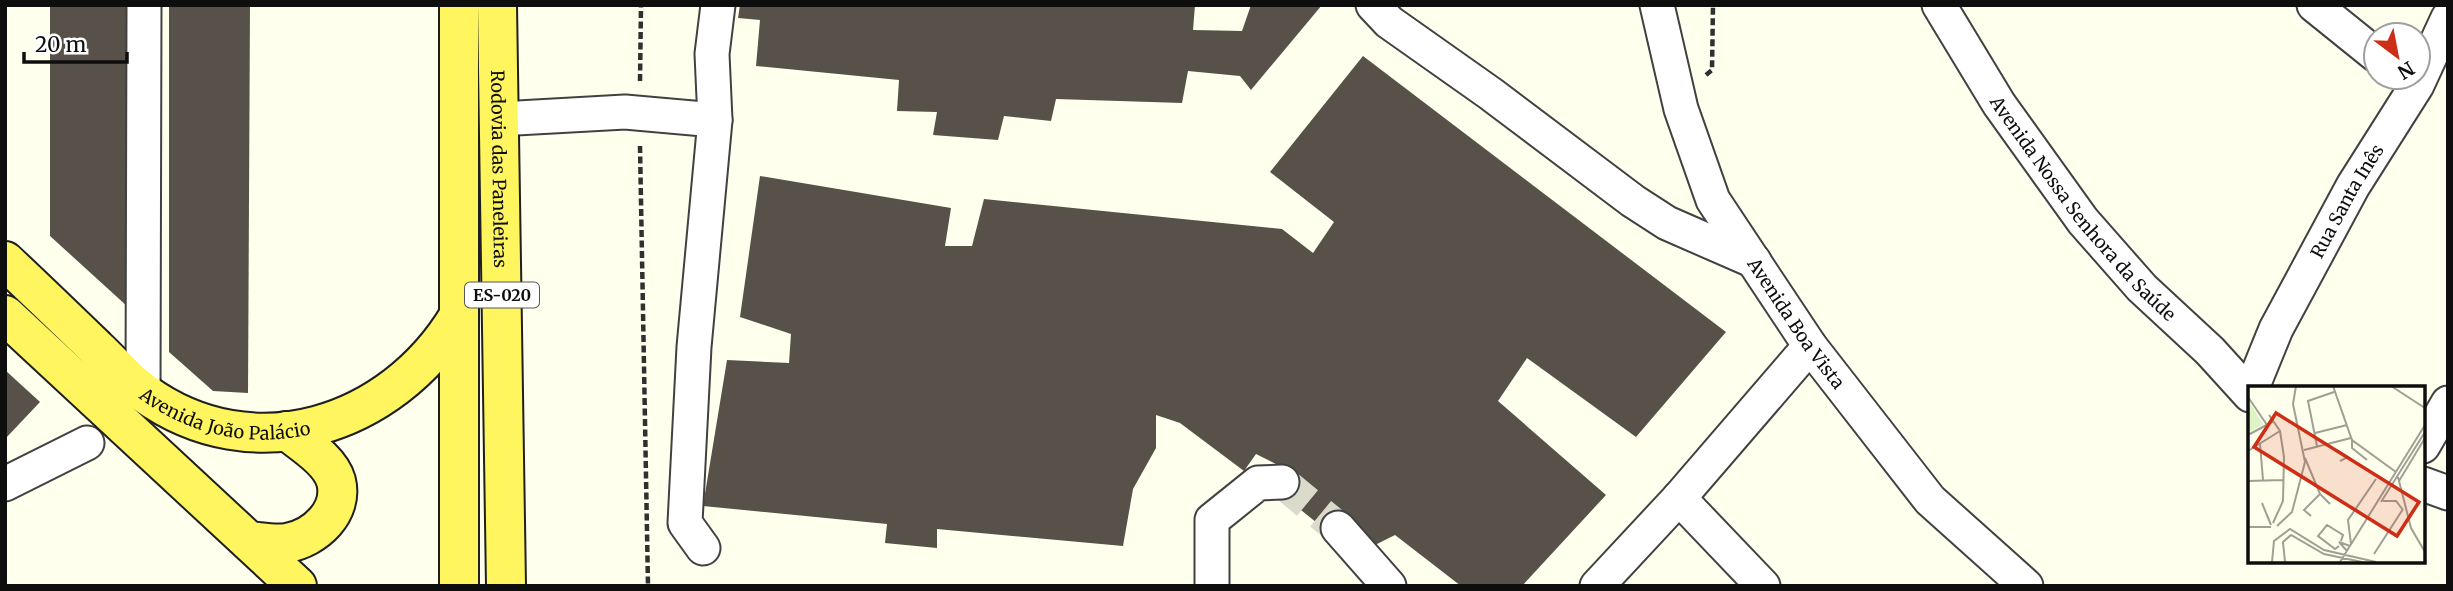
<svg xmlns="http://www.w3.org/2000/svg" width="2453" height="591" viewBox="0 0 2453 591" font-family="Merriweather,serif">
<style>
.building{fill:#585149}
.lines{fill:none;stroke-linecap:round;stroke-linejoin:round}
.minor-tunnel{stroke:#dbdbcc;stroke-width:33;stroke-dasharray:33 17;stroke-linecap:butt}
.minor-casing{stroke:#414141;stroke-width:37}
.major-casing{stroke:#1f1f1f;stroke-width:42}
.path{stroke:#303030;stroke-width:4.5;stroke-dasharray:7 3.5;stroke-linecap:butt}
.minor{stroke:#fff;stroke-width:33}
.major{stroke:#fff55e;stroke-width:38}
.labels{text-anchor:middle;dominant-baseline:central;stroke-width:7;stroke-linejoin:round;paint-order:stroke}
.shield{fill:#fff;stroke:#565656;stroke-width:2}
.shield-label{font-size:16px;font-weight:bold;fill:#0e0e0e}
.street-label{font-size:18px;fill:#0e0e0e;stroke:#fff}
.inset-road{fill:none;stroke:#9f9f94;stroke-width:2}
.view{fill:#ce2e16;fill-opacity:0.15;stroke:#ce2e16;stroke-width:3.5}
.inset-edge{fill:none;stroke:#0e0e0e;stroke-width:3.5}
</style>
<rect width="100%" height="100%" fill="#ffe"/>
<g class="building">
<polygon points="50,5 129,5 128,307 50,236"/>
<polygon points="169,5 250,5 248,393 213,391 169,352"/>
<polygon points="740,5 1195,5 1193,30 1242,31 1251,5 1322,5 1251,90 1240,76 1188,71 1182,103 1056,99 1051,121 1004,116 998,140 933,135 937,112 897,111 899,80 756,66 760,20 738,18"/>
<polygon points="1363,56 1726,332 1636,437 1527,358 1498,401 1606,495 1522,586 1461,586 1395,535 1375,545 1346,519 1332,535 1276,490 1290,471 1256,454 1244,471 1180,423 1156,415 1156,448 1133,489 1123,546 937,529 937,548 885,543 887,524 703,506 727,360 789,363 791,334 740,317 760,176 951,208 945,246 972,246 984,199 1282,229 1313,253 1334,222 1270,172"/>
<polygon points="5,370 40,402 5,439"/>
</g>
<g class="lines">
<polyline class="minor-tunnel" points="1282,482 1338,528"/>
<g class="minor-casing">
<g id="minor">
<polyline points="1373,5 1389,22 1491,94 1633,201 1667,223 1754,261"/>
<path id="s1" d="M1657,5L1681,109L1713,200L1810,346L1930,500L2026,586"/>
<path id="s2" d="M1939,5L1999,104L2083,221L2142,288L2210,351L2250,395"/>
<polyline points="2314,5 2376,55"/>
<polyline points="499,119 625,112 715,120"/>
<path id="s3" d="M2252,388L2276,329L2353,186L2417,85L2448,18"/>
<polyline points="143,392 144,5"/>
<polyline points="2423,446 2448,403"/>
<polyline points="5,484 87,443"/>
<polyline points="2423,484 2448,493"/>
<polyline points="1679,498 1763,586"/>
<polyline points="1338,528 1389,586"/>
<polyline points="703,548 685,523 694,347 715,120 712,54 718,5"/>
<polyline points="1212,586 1212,520 1258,483 1282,482"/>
<polyline points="1597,586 1679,498 1810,346"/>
</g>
</g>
<g class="major-casing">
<g id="major">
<polyline points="459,5 459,586"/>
<path id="s4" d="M497,5L506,586"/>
<path id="s5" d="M5,261C36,290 67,320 97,349C112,363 127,381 144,393C253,472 392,426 458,317"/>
<polyline points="5,315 297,586"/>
<path d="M249,541C261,542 275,545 287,543C315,538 344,512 336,481C330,460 303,444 287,431"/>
</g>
</g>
<g class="path">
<polyline points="1706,75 1712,70 1713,5"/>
<polyline points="640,81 641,5"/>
<polyline points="640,146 648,586"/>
</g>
<use href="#minor" class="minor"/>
<use href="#major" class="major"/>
</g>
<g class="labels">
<rect class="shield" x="465" y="282.5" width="74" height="25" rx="5"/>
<g class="shield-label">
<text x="502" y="295">ES-020</text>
</g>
<g class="street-label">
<text stroke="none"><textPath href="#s4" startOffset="164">Rodovia das Paneleiras</textPath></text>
<text stroke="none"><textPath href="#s3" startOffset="210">Rua Santa Inês</textPath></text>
<text stroke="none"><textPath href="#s2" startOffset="250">Avenida Nossa Senhora da Saúde</textPath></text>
<text stroke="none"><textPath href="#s1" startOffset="352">Avenida Boa Vista</textPath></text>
<text stroke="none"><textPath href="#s5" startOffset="278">Avenida João Palácio</textPath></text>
</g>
</g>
<g transform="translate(2248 386)">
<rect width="177" height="177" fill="#ffe"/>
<path d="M0,14L15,38L0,47Z" fill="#dcf4c6"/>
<path class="inset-road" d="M85,0L104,54L148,86M143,0L177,22M0,11L19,39M21,29L32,45L36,71L35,115L25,137M67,47L99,39M0,49L26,35M104,53V62L119,74M12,58L15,94M69,60L60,15L86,6M56,64L103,52M89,64L100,71L92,75M0,65L32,45M57,72L72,108L82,118M150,91L163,142L177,166M0,95L36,94M151,95L177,52M135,115H148L155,124M133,116L177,46M14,117L23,139M63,130L56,124L72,108M29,140L44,126L57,76L45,18L48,0M0,141H23M103,158L100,134L128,93M91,160L87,163L70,150L79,139L95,149L93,155M99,165L91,156L102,160M126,168L155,123M24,176L26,155L42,143L76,164L128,176M37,176L35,156L43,149L76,168L114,176M92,176L177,39"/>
<path class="view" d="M28,27L171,116L149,150L6,61Z"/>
<rect width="177" height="177" class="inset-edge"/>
</g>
<rect width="2453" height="591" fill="none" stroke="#0e0e0e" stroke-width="14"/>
<g transform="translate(2397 56) rotate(148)"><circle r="33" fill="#ffffff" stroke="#9f9f9f" stroke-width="2"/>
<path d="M0-5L12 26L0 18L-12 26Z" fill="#ce2e16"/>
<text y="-10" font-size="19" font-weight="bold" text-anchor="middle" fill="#0e0e0e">N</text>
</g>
<path d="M24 52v10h103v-10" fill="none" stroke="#0e0e0e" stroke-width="3.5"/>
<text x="35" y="52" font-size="21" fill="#0e0e0e" stroke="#ffffff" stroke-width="5" paint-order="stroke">20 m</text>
</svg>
